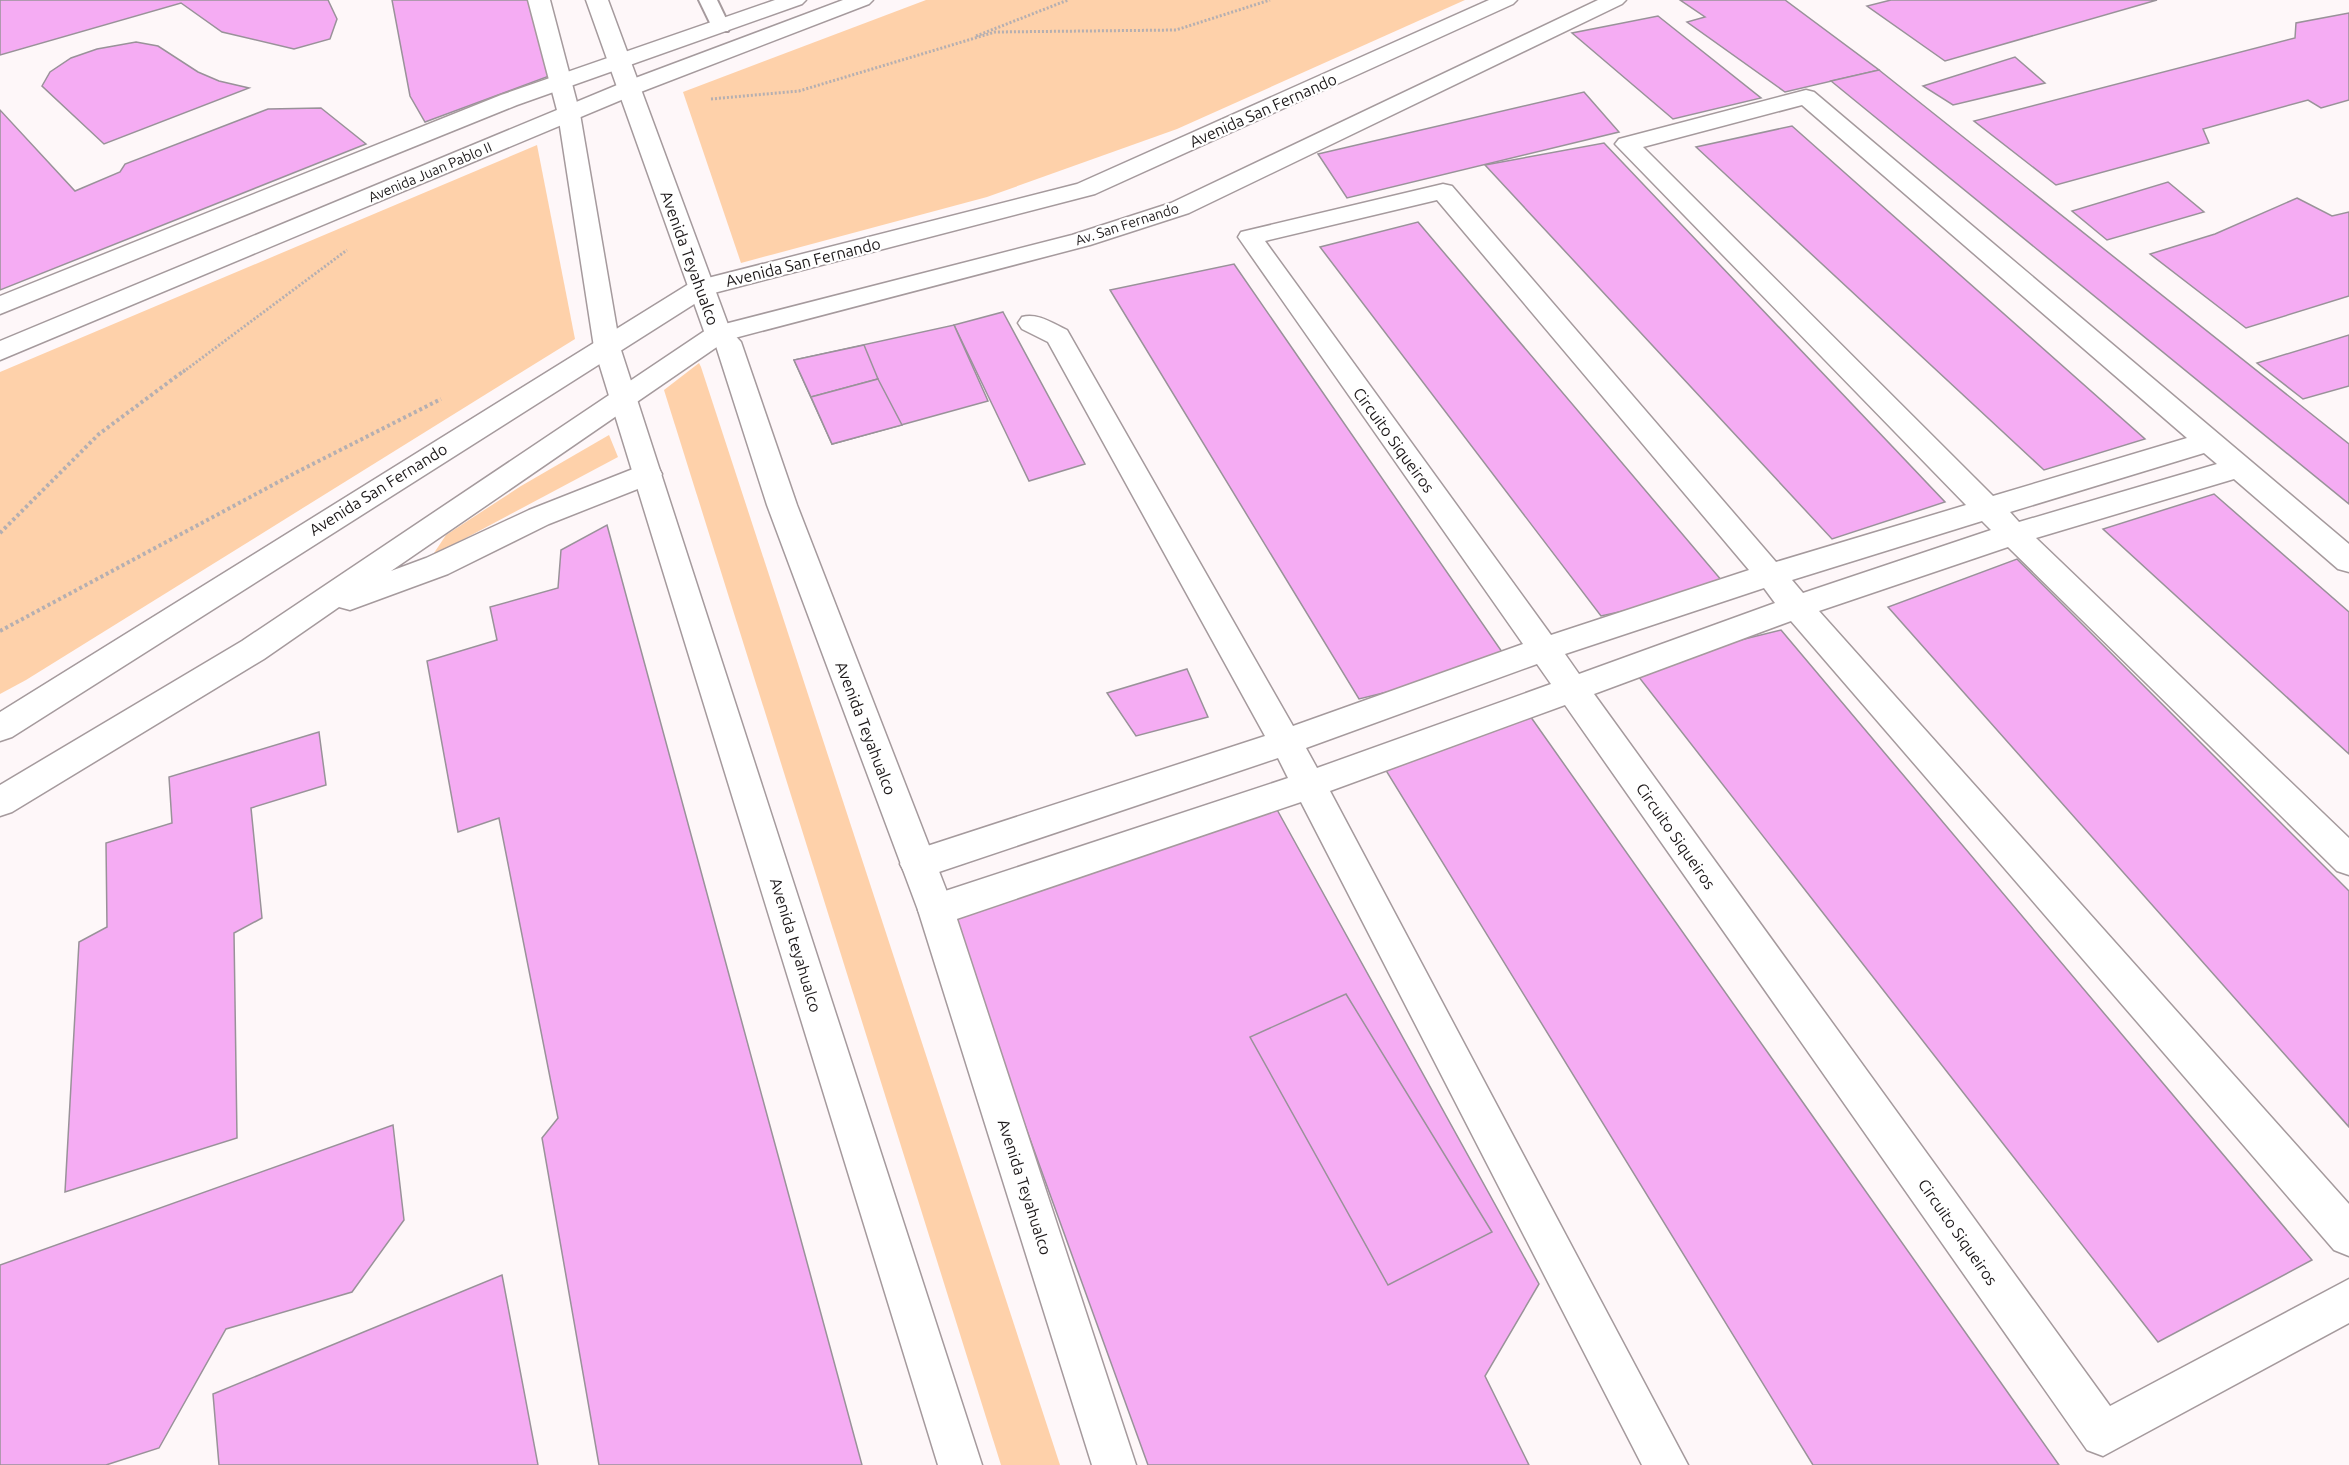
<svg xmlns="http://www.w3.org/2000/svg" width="2349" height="1465" viewBox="0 0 2349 1465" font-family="Ubuntu,sans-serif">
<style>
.green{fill:#fed1aa}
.building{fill:#f5acf3;stroke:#999299;stroke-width:1.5}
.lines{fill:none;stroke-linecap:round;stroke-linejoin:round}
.service-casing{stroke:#a59a9d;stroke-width:4}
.minor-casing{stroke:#a59a9d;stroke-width:3}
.tertiary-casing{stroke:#a59a9d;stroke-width:3}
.secondary-casing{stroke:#a59a9d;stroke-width:3}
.path-far1{stroke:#b5afb1;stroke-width:3;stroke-dasharray:2 2;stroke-linecap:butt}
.path{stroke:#b5afb1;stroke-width:4;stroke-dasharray:3 3;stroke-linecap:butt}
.service{fill:#fff;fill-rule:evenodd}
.minor{fill:#fff;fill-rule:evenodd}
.tertiary{fill:#fff;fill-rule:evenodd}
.secondary{fill:#fff;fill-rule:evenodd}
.labels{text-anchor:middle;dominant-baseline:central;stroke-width:4.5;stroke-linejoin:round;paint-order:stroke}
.far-street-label{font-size:14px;fill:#1d191a;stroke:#fff}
.street-label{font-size:16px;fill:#1d191a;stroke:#fff}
</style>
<rect width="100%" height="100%" fill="#fef7f9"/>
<g class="green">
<polygon points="926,0 1465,0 1177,129 987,197 741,263 683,92"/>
<polygon points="537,145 575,339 26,680 0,694 0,372"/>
<polygon points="699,363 701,367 1060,1465 1001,1465 664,390"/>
<polygon points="609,435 618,457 432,556 446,535 521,486"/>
</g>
<g class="building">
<polygon points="0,0 328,0 337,19 330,39 294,49 222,32 181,3 0,55"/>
<polygon points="392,0 528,0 560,72 425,122 410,96"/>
<polygon points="1680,0 1785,0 1879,70 1785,92 1687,22 1705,17"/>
<polygon points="1891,0 2157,0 1945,61 1867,6"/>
<polygon points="2349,13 2349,100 2321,108 2308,100 2203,129 2209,143 2056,185 1974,121 2295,38 2296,23"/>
<polygon points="1658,16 1761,98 1673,119 1572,33"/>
<polygon points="136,42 158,46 198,72 219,81 249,88 104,144 42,86 50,72 71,58 97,49"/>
<polygon points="2015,57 2045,83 1953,105 1923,86"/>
<polygon points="1879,70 2349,444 2349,504 1831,81"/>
<polygon points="1584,92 1619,132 1347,198 1318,154"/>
<polygon points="321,108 366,144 0,290 0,110 75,191 120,172 125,164 268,109"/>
<polygon points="1792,126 2145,439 2044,470 1696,147"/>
<polygon points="1604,143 1945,502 1832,539 1485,165"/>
<polygon points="2168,182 2204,212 2107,240 2072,211"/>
<polygon points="2297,198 2332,216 2349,212 2349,296 2246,328 2150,254 2215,234"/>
<polygon points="1418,222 1728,588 1601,616 1320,247"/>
<polygon points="1234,264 1509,662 1359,699 1110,290"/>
<polygon points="1003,312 1085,464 1029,481 954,325"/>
<polygon points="954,325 988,401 832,444 794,360"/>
<polygon points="2349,335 2349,386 2303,399 2257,363"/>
<polygon points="864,345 878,379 811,397 794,360"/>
<polygon points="878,379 902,425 832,444 811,397"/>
<polygon points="2214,494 2349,612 2349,754 2103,529"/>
<polygon points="607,525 862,1465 599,1465 542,1138 558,1118 499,818 458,832 427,661 497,640 490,607 558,588 561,550"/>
<polygon points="2017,559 2349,891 2349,1127 1888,607"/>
<polygon points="1781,630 2312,1260 2158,1342 1631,667"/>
<polygon points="1187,669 1208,717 1136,736 1107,693"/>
<polygon points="1523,706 2059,1465 1813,1465 1379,759"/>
<polygon points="319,732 326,785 251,808 262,918 234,933 237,1138 65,1192 79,942 107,927 106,843 172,823 169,777"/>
<polygon points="1275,806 1539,1284 1485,1376 1529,1465 1148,1465 951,921"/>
<polygon points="1346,994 1492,1232 1388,1285 1250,1037"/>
<polygon points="393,1125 404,1220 352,1292 226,1329 159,1448 106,1465 0,1465 0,1265"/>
<polygon points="502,1275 538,1465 219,1465 213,1394"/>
</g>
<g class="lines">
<g class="service-casing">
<polygon id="service" points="699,0 717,0 730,27 728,31 714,31"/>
</g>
<g class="minor-casing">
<path id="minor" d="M1806,90L1814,92L2349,544V572L2338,569L2234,479L2036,538L2349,838V875L2337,871L2008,547L1819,611L2349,1204V1256L2334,1250L1791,621L1594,694L2110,1406L2349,1279V1323L2103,1456L2087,1450L1565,705L1330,791L1688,1465H1642L1301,802L936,926L923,921L918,910L923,899L936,894L1288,778L1278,758L918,879L906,875L900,864L906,853L918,849L1265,736L1048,342L1022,329L1018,323L1022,317C1038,313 1052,323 1067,330L1293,726L1523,644L1238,237L1241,232L1443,184L1452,186L1776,562L1966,505L1615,144L1619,139ZM1802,105L2187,438L1993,496L1643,147ZM1437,200L1749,570L1551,635L1265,241ZM2204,453L2217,464L2019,522L2010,512ZM1982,521L1991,530L1803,593L1792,580ZM1764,588L1775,603L1579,674L1565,654ZM1537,664L1551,684L1317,768L1306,748Z"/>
</g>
<g class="tertiary-casing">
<g id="tertiary">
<polygon points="775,0 806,0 802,4 517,105 0,314 0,296 501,95"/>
<polygon points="843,0 873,0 869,4 638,93 0,360 0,341 622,83"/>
<polygon points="1489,0 1517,0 1513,4 1095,194 710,294 12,737 0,741 0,712 692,282 1077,184"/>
<polygon points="1598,0 1626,0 1622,4 1189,213 1090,245 727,340 391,571 426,558 529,510 638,467 648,464 658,467 662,474 658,481 549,524 448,574 350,610 339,607 264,659 12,812 0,816 0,785 242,641 709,328 1072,235 1171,203"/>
</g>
</g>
<g class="secondary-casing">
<g id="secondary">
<polygon points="528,0 550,0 580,114 620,347 982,1465 938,1465 594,347 558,114"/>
<polygon points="586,0 608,0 730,330 741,342 797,505 954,910 1136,1465 1092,1465 918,910 767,505 716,346 705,334"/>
</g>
</g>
<g class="path-far1">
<polyline points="976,36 1068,0"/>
<polyline points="711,99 799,91 995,32 1176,30 1270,0"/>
<polyline points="183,372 347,250"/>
</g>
<g class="path">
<polyline points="0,533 99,434 185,370"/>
<polyline points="0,631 297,472 441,399"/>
</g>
<use href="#service" class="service"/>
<use href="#minor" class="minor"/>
<use href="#tertiary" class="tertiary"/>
<use href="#secondary" class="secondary"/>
</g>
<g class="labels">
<g class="far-street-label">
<text transform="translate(430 172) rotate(-23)">Avenida Juan Pablo II</text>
<text transform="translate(1127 224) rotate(-18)">Av. San Fernando</text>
</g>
<g class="street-label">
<text transform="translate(1263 110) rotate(-24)">Avenida San Fernando</text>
<text transform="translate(690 258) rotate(70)">Avenida Teyahualco</text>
<text transform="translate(803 262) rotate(-14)">Avenida San Fernando</text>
<text transform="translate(1394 440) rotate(54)">Circuito Siqueiros</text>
<text transform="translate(378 489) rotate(-32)">Avenida San Fernando</text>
<text transform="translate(866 728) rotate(69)">Avenida Teyahualco</text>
<text transform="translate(1676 836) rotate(55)">Circuito Siqueiros</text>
<text transform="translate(796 945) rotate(73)">Avenida teyahualco</text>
<text transform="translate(1025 1187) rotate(72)">Avenida Teyahualco</text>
<text transform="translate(1958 1232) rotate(55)">Circuito Siqueiros</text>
</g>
</g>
</svg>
